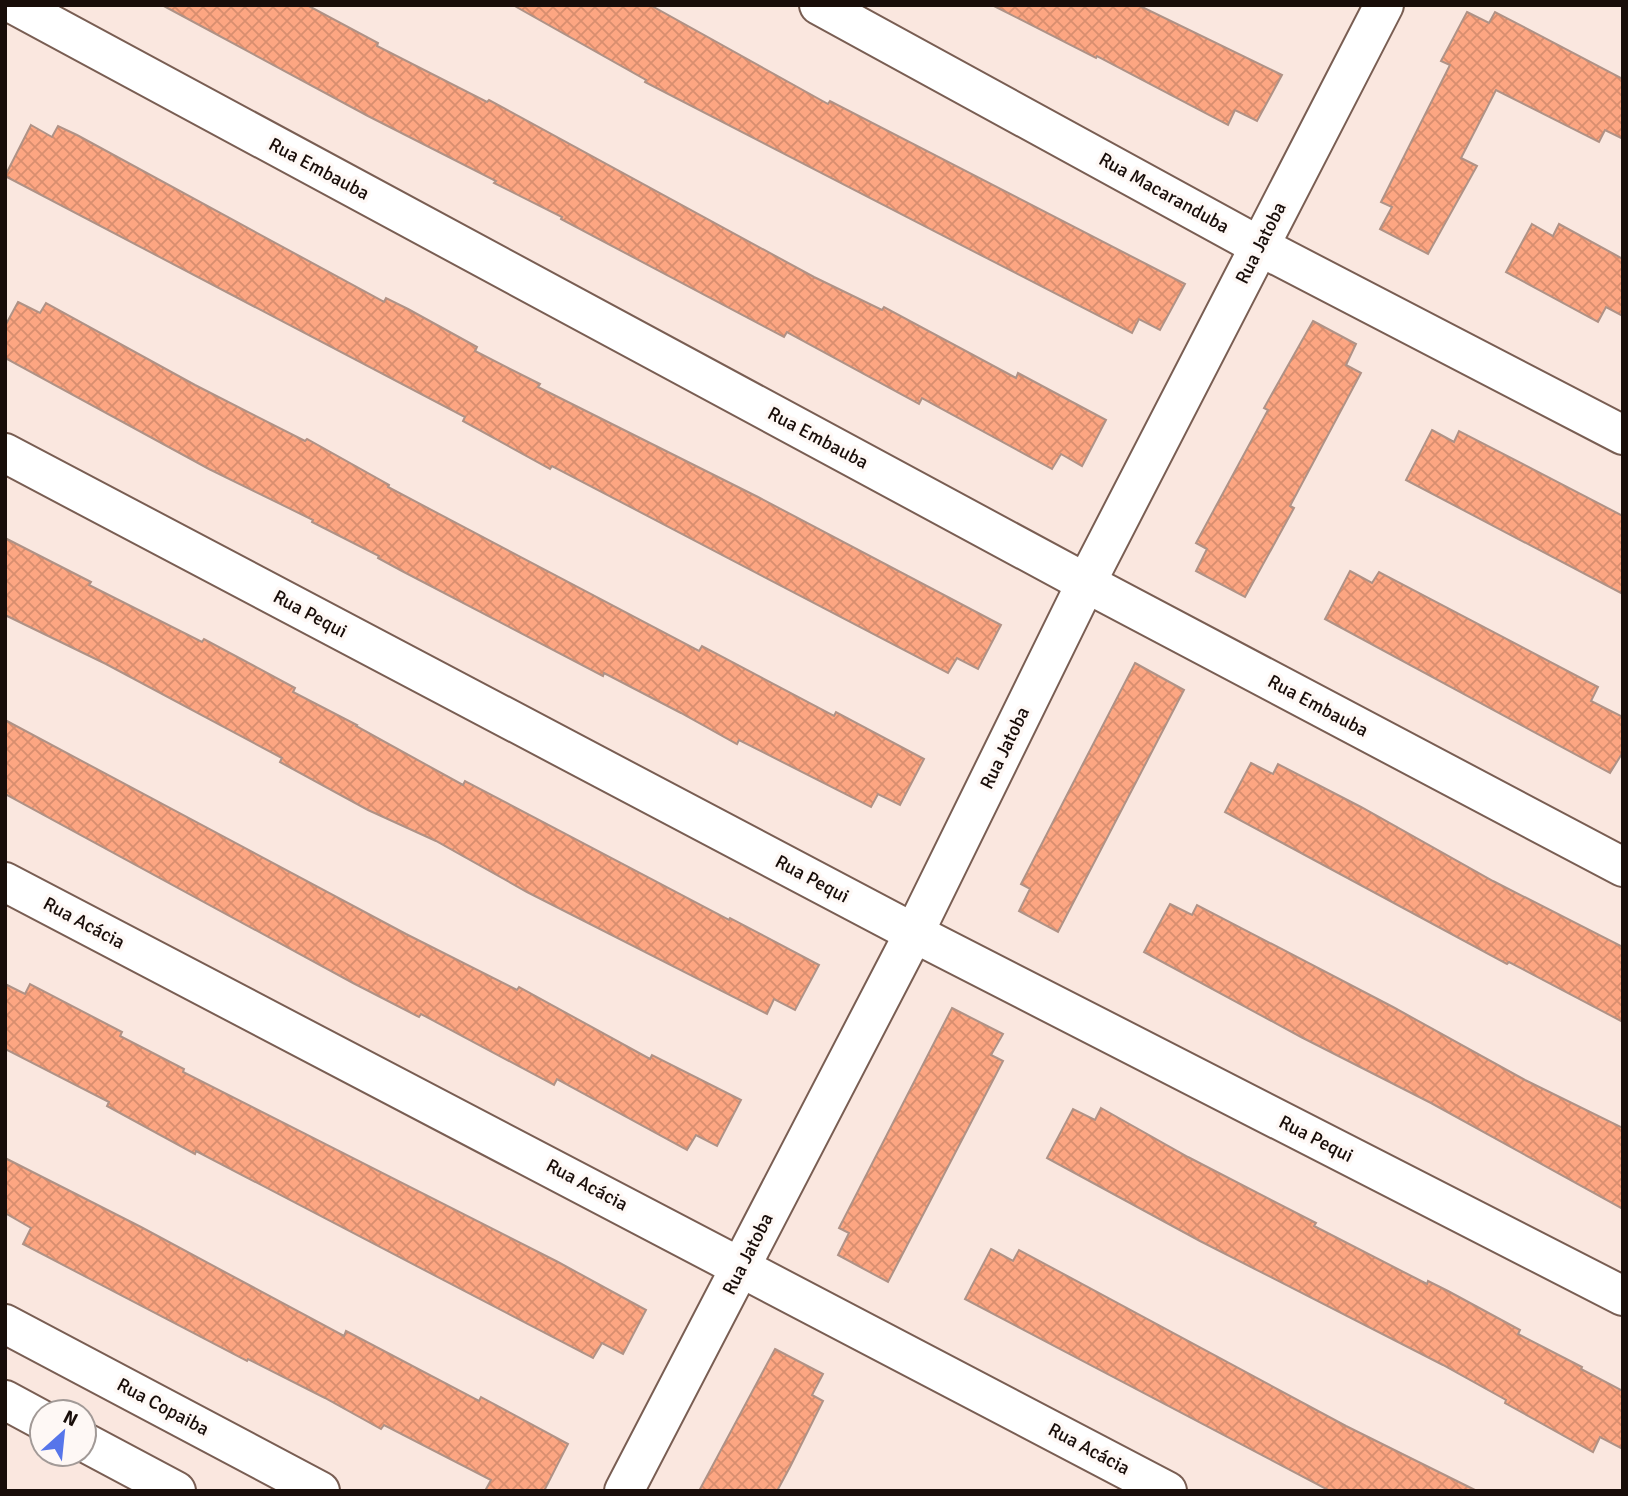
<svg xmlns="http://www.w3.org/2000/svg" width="1628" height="1496" viewBox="0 0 1628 1496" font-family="Signika,sans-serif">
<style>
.building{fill:url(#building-cross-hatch);stroke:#af9286;stroke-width:2}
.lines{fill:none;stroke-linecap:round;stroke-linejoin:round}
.minor-casing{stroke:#795e53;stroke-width:42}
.minor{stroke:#fff;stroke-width:38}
.labels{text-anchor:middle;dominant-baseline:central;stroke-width:7;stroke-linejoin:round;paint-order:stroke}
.street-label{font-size:19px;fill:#180d09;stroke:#fef8f5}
</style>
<defs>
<pattern id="building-cross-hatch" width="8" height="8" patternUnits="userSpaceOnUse" patternTransform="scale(1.75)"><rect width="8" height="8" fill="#fda682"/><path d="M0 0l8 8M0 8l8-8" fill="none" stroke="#d88e6f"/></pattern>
</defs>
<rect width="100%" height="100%" fill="#fae7df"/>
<g class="building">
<polygon points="162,5 307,5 378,43 377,46 487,102 489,100 814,277 882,310 884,307 1016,378 1018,373 1106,420 1082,466 1061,454 1052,469 922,398 919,404 787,332 784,337 561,219 562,217 494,183 496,181 368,116"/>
<polygon points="513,5 650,5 828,104 830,101 1185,284 1160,330 1139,319 1132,333 645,82 646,80"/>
<polygon points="992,5 1138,5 1282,75 1257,121 1235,110 1228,125 1097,56 1096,58"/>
<polygon points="1467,12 1489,23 1495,12 1623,79 1623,139 1605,130 1599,142 1496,90 1461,158 1477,166 1428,254 1380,229 1392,207 1381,202 1450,65 1441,61"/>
<polygon points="31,125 52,137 58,126 77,135 384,302 386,298 408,309 477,347 475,351 540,384 538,387 758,497 1001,625 978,669 957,658 948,673 552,466 550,469 463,421 465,417 5,176"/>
<polygon points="1532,224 1553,236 1559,224 1623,259 1623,316 1606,307 1598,322 1506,272"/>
<polygon points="18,302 40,313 46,303 195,385 305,441 307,439 389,485 388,487 699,651 702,646 834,716 836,712 924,759 900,805 878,794 871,807 739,740 737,744 681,713 604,673 603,676 402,571 378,558 379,556 312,522 313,520 209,469 5,358 5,326"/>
<polygon points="1313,321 1356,344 1346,365 1361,373 1290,506 1294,508 1245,597 1196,571 1207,549 1196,543 1268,410 1264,408"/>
<polygon points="1432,430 1454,442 1459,431 1623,516 1623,594 1406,480"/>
<polygon points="5,538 91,582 89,585 202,642 204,639 295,688 293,692 357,725 356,726 463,785 465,781 729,920 730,918 819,965 795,1010 774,999 767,1014 527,892 436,841 368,810 280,762 282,758 106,664 5,615"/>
<polygon points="1350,571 1372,583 1379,572 1598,687 1591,701 1623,717 1623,752 1610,773 1325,619"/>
<polygon points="1135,663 1184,690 1058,932 1019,911 1030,889 1021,884"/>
<polygon points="5,720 406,934 517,990 519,987 650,1059 652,1055 741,1100 717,1146 696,1135 687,1150 557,1079 554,1085 421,1014 419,1017 353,983 5,794"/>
<polygon points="1251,763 1273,774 1278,764 1361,807 1493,881 1623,947 1623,1022 1509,962 1507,964 1225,812"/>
<polygon points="1170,904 1192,915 1197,905 1393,1007 1525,1080 1623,1128 1623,1209 1431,1103 1301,1037 1144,952"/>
<polygon points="5,984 25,994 30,984 122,1032 120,1036 184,1069 183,1072 558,1262 646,1310 623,1354 602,1343 593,1358 196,1151 195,1154 107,1106 109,1102 5,1049"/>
<polygon points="952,1008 1003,1034 991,1055 1003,1061 888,1282 838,1255 849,1233 839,1228"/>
<polygon points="1101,1108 1188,1157 1316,1223 1314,1226 1427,1284 1428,1281 1448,1291 1520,1330 1518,1334 1582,1367 1581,1369 1623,1391 1623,1449 1600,1437 1593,1452 1505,1403 1506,1400 1443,1365 1200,1241 1047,1158 1073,1109 1095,1120"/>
<polygon points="5,1158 141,1227 344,1336 346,1331 479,1401 481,1397 568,1444 544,1491 485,1491 491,1480 384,1425 381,1429 325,1398 248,1359 247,1361 23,1244 31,1228 5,1213"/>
<polygon points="991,1249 1013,1261 1019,1250 1346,1426 1477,1491 1330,1491 965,1299"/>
<polygon points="775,1349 823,1374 812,1395 823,1401 790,1467 777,1491 699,1491"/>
</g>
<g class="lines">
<g class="minor-casing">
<g id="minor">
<polyline points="15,5 1086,583 1623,867"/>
<polyline points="819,5 1259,246 1623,435"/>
<polyline points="5,453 914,933 1623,1296"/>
<polyline points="5,882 1167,1491"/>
<polyline points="5,1324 320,1491"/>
<polyline points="5,1400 42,1420"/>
<polyline points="84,1442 176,1491"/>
<polyline points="624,1491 914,933 1086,583 1384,5"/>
</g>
</g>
<use href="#minor" class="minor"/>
</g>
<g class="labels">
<g class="street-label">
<text transform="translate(319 169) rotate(28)">Rua Embauba</text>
<text transform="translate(1164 193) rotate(29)">Rua Macaranduba</text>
<text transform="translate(1261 243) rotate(-63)">Rua Jatoba</text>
<text transform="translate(818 438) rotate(28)">Rua Embauba</text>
<text transform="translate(310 614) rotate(28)">Rua Pequi</text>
<text transform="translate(1318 706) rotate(28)">Rua Embauba</text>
<text transform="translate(1005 748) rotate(-64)">Rua Jatoba</text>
<text transform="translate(812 879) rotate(28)">Rua Pequi</text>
<text transform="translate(84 923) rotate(28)">Rua Acácia</text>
<text transform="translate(1316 1139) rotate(27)">Rua Pequi</text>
<text transform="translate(587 1185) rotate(28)">Rua Acácia</text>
<text transform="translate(748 1254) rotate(-63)">Rua Jatoba</text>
<text transform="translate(163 1407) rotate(28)">Rua Copaiba</text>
<text transform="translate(1089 1449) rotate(28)">Rua Acácia</text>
</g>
</g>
<rect width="1628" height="1496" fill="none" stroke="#180d09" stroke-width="14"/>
<g transform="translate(63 1433) rotate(27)"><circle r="33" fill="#fef8f5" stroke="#a29a97" stroke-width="2"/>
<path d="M0-5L12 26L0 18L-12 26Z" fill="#5675ea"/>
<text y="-10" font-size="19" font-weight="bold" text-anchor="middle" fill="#180d09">N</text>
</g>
</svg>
